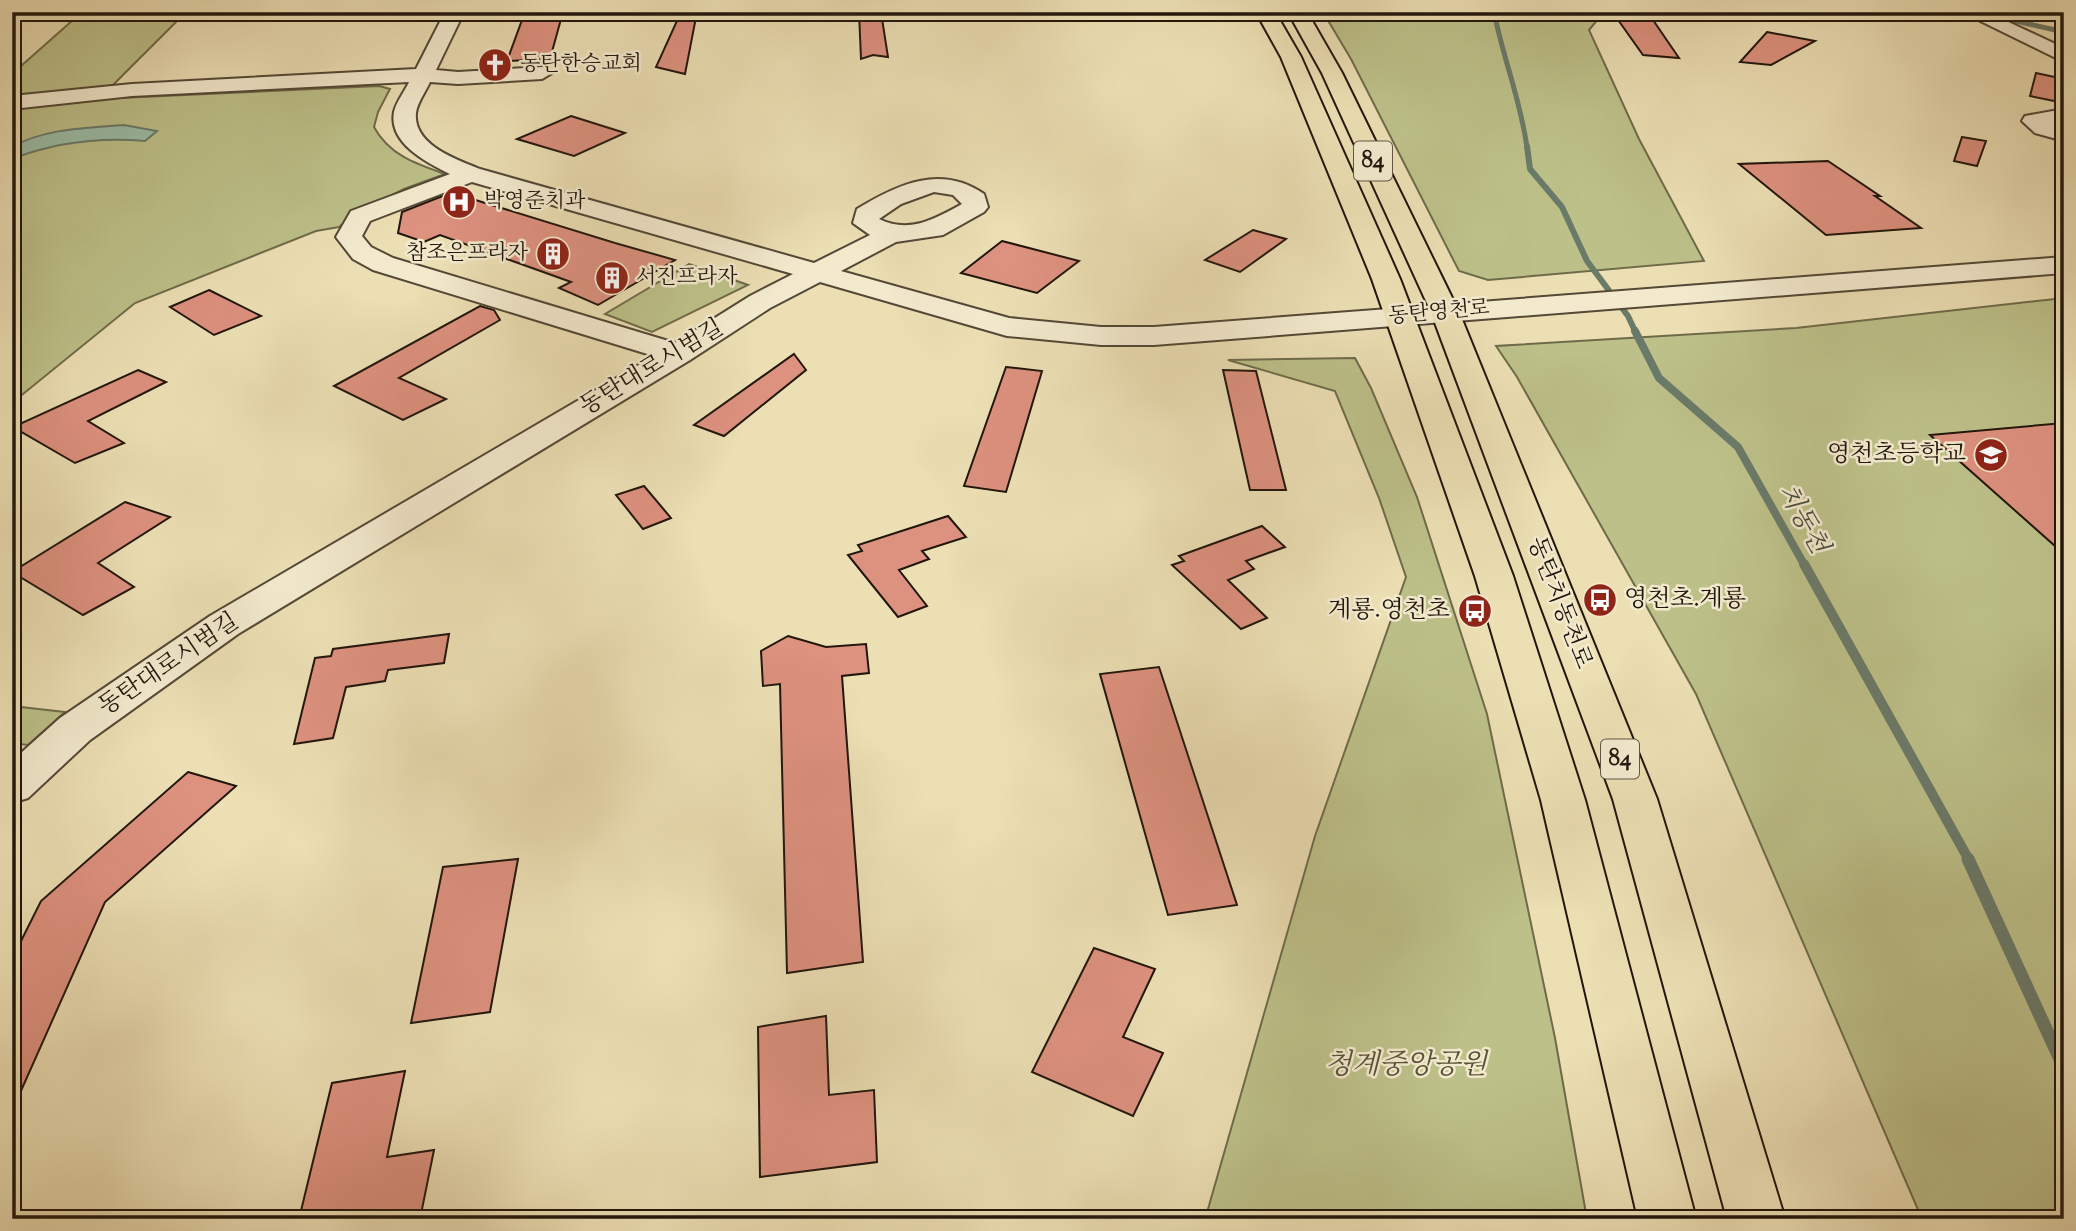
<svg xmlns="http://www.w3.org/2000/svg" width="2076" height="1231" viewBox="0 0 2076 1231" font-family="'Sorts Mill Goudy','Noto Serif KR',serif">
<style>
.green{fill:#bdc089;stroke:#6f6b4a;stroke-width:2}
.water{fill:#9abda7;stroke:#6a7a69;stroke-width:2}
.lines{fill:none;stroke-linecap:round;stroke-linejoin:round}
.stream-far4{stroke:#6a7a69;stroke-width:5}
.stream-far3{stroke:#6a7a69;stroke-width:6}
.stream-far2{stroke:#6a7a69;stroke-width:8}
.stream-far1{stroke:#6a7a69;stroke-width:10}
.stream{stroke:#6a7a69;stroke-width:13}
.building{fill:#dd917f;stroke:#21160c;stroke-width:2}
.minor-casing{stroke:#544836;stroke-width:4}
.major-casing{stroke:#21160c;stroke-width:4}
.minor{fill:#f3eace;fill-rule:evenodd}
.major{fill:#ecdfb4;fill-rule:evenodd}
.labels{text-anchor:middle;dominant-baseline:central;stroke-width:5;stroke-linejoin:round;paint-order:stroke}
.far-poi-label{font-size:21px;fill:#21160c;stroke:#f3eace;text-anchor:start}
.far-street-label{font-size:21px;fill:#21160c;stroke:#f3eace}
.shield{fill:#f3eace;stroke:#605646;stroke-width:2}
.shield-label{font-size:23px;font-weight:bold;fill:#21160c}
.street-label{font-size:24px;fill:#21160c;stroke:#f3eace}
.poi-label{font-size:24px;fill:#21160c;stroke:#f3eace;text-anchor:end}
.water-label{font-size:26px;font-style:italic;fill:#4b5042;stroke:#f3eace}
.near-park-label{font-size:28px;font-style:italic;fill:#585238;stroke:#f3eace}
</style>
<rect width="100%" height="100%" fill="#ecdfb4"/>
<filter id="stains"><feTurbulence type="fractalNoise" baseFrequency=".00286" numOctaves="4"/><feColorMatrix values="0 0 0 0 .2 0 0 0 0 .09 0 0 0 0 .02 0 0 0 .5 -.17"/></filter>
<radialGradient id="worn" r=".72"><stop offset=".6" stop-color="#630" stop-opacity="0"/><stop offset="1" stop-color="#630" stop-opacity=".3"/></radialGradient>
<g class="green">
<path d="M82,12H186L99,99L379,86L390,89L378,112L374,127C389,155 416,164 445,174L404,189L355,214L339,227L316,231L135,303L12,403V74Z"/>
<polygon points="1323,12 1621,12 1598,19 1589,30 1639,139 1704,261 1488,280 1459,271 1351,59"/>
<polygon points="1832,12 1934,12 1952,21 1897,21"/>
<polygon points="689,264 748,285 652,332 605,314"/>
<polygon points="2064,298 2064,1219 1922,1219 1696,694 1517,377 1496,346 1796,328"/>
<polygon points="1355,358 1371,388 1417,497 1487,714 1555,1038 1587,1219 1148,1219 1206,1216 1315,836 1406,577 1379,498 1335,391 1228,360"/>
<polygon points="12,706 65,712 28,745 12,743"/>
</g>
<path class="water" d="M124,125L157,131L145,141C98,137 56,142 12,159V147C45,128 88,128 124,125Z"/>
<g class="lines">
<g class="stream-far4">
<path d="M1494,12C1503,58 1521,101 1527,148"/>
<polyline points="1871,12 1998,17 2064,32"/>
</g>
<polyline class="stream-far3" points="1527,146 1530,169 1562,207 1587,261 1628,316 1636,333"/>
<polyline class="stream-far2" points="1635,331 1659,378 1738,447 1805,566"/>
<polyline class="stream-far1" points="1804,564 1969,860"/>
<polyline class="stream" points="1968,859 2064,1068"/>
</g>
<g class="building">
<polygon points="681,12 697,12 685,74 656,67"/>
<polygon points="859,12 881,12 888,57 873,55 861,59"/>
<polygon points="1616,17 1653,20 1679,58 1643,55"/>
<polygon points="561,19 550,59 507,61 522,20"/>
<polygon points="1767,32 1815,41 1771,65 1740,62"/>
<polygon points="2036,73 2064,79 2064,103 2030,96"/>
<polygon points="571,116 625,133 574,156 517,139"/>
<polygon points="1962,137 1986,141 1977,166 1954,161"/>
<polygon points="1828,161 1880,196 1875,196 1921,228 1826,235 1739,164"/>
<polygon points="456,194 615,243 675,260 598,305 559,288 571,282 440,235 424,242 398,233 402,212 445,195"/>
<polygon points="1253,230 1286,239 1240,272 1205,260"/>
<polygon points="1002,241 1079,261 1037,293 961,273"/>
<polygon points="209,290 261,316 214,335 170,307"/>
<polygon points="480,306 494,310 500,320 399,378 446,399 403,420 334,386"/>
<polygon points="794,354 806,370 724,436 694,425"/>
<polygon points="1006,367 1042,371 1006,492 964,486"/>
<polygon points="138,370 166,382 88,421 124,443 75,463 13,427"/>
<polygon points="1223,370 1256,371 1286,490 1250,490"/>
<polygon points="2064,423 2064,554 1930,435"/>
<polygon points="644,486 671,518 643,529 616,495"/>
<polygon points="125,502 170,517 98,563 134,587 83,615 12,572"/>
<polygon points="948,516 966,537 922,551 929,559 899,570 927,606 898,617 848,555 862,551 858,545"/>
<polygon points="1262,526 1285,547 1246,561 1254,569 1228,580 1267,618 1241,629 1172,565 1184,561 1179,556"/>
<polygon points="449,634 444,663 388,670 385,681 346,687 333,738 294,744 315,658 331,656 333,649"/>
<polygon points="788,636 826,647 866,644 869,673 842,676 863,962 787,973 780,684 763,686 761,651"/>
<polygon points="1159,667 1237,905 1168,915 1100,674"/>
<polygon points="188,772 236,786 105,902 12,1111 12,959 41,901"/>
<polygon points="518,859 490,1012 411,1023 443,867"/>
<polygon points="1094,948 1155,969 1123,1037 1163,1053 1133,1116 1032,1072"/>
<polygon points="826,1016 829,1095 874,1090 877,1162 760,1177 758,1027"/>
<polygon points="405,1071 387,1157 434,1150 420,1219 299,1219 332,1083"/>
</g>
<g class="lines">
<g class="minor-casing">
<g id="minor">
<path d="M445,12H464L436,70L458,72L542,67L552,73L542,79L458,84L430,82C426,91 417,103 416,113C413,145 456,159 480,169L814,263L870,235L853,223L857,209C898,184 941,164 984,194L988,207L984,212L943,235L896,242L841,271L1009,318L1101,327H1154L2064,257V273L1154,345H1101L1007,336L820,282L770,308L690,360L238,634L90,740L28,798L12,803V761L60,718L210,616L654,356L373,270L353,259L336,237L351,211L450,174C427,163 388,143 394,112C396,102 405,91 409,82L132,96L12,109V96L132,84L416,69ZM472,182L793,274L750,296L675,343L393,258L371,247L362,236L370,221ZM934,192L953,195L962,204C935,219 909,234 879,219L901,204Z"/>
<polygon points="1962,12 1987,12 2064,48 2064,62"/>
<polygon points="2064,109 2064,123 2054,124 2064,127 2064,141 2035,133 2022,121 2025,116"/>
</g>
</g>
<g class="major-casing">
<g id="major">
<polygon points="1256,12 1275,12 1301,57 1400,279 1513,576 1585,800 1696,1219 1638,1219 1541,800 1475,576 1372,279 1281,57"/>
<polygon points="1288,12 1307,12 1342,73 1459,312 1657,799 1785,1219 1727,1219 1613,799 1431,312 1322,73"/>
</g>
</g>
<use href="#minor" class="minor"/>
<use href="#major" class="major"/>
</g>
<defs>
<g id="church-disc" transform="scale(1.75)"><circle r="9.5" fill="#8f2418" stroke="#f3eace"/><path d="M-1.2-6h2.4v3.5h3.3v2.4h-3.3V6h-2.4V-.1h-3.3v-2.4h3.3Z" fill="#fff"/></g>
<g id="hospital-disc" transform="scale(1.75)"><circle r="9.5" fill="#8f2418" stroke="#f3eace"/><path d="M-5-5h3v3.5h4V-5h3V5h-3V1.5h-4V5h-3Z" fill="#fff"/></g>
<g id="building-disc" transform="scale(1.75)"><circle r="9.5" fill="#8f2418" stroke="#f3eace"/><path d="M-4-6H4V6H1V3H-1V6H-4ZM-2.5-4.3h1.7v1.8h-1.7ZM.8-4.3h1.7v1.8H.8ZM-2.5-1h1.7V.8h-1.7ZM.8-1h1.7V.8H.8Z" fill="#fff"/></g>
<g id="school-disc" transform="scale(1.75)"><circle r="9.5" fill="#8f2418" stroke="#f3eace"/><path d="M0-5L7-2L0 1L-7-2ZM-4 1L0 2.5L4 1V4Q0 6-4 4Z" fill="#fff"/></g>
<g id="bus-disc" transform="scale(1.75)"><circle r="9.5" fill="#8f2418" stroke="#f3eace"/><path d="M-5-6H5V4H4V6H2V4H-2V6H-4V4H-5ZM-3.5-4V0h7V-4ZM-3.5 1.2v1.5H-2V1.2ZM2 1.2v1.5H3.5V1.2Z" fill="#fff"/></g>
</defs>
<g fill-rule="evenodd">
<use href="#church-disc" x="495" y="65"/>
<use href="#hospital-disc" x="459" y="202"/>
<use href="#building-disc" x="553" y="254"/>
<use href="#building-disc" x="612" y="278"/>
<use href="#school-disc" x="1991" y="455"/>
<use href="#bus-disc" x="1600" y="600"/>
<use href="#bus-disc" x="1475" y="611"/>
</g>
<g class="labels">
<g class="far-poi-label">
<text x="520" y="65">동탄한승교회</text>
<text x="484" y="202">박영준치과</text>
<text x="528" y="254" text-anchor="end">참조은프라자</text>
<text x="636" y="278">서진프라자</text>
</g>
<g class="far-street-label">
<text transform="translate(1439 313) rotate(-5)">동탄영천로</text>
</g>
<g class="shield">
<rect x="1354" y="141.5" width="38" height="39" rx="5"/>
<rect x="1601" y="739.5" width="38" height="39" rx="5"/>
</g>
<g class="shield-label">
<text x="1373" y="161">84</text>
<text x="1620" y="759">84</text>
</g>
<g class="street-label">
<text transform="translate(652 368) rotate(-31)">동탄대로시범길</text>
<text transform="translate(1559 603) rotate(69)">동탄치동천로</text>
<text transform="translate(169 665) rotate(-34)">동탄대로시범길</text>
</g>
<g class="poi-label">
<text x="1966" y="455">영천초등학교</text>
<text x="1624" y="600" text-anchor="start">영천초.계룡</text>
<text x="1450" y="611">계룡.영천초</text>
</g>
<g class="water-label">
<text transform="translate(1802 519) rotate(61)">치동천</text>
</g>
<g class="near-park-label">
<text x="1406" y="1066">청계중앙공원</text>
</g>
</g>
<rect width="2076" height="1231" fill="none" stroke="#ecdfb4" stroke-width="42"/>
<rect x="14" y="14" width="2048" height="1203" fill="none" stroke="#21160c" stroke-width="3.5"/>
<rect x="21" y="21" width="2034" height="1189" fill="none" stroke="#21160c" stroke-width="2"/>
<rect width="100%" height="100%" filter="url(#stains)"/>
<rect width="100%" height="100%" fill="url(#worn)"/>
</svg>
